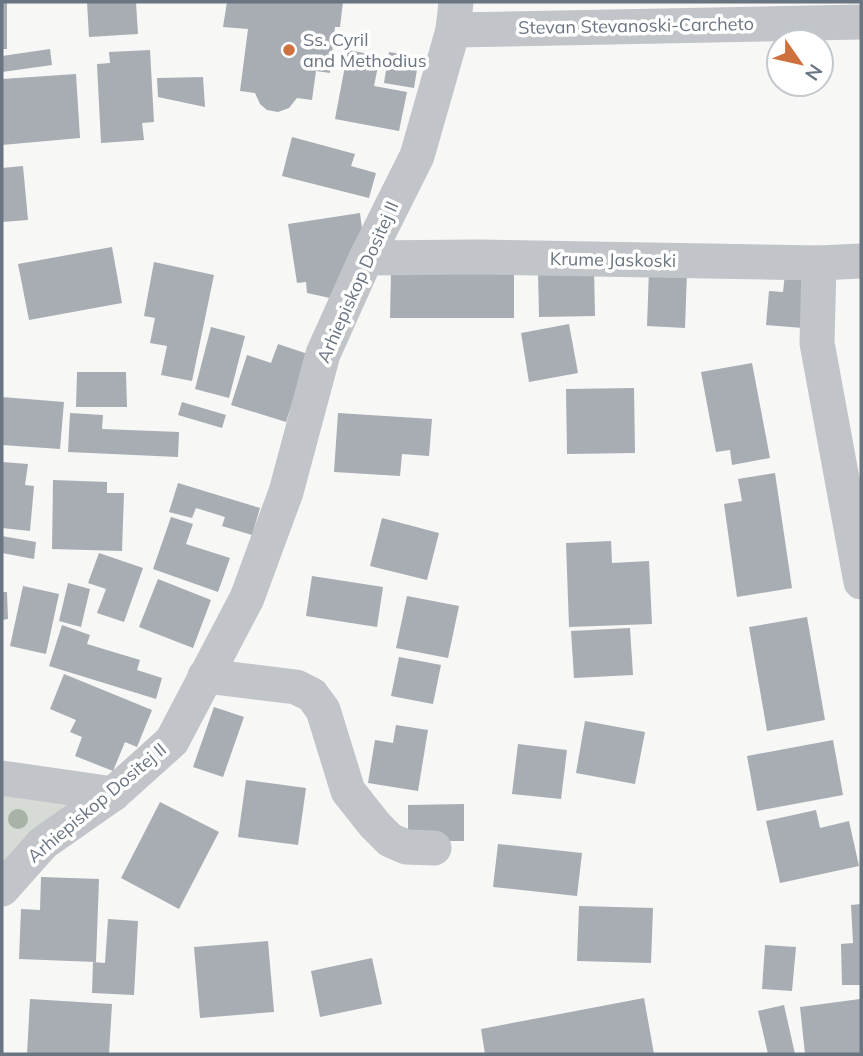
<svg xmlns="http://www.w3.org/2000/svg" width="863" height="1056" font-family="Mulish,sans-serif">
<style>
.green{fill:#d6dcd5}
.building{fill:#a7adb3}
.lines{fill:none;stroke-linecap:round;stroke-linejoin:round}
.street{stroke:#c1c4c8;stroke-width:35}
.tree{fill:#a9b2a7}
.poi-dot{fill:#ce713e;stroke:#fff;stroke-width:2.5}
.labels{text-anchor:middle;stroke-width:7;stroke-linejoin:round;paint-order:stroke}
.street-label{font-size:18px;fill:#6a7582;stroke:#fff}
.poi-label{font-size:18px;fill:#6a7582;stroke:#fff;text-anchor:start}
</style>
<rect width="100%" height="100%" fill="#f7f7f5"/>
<!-- green -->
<path class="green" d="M2 778 113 794 2 889Z"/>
<!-- building -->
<g class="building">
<rect x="2" y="2" width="5" height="47"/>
<path d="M87 2H136L138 34 89 37Z"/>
<path d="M227 2H343L340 27H335L330 73 316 71 312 100 297 98 289 108 278 112 267 110 260 104 255 93 240 91 248 29 223 27Z"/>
<path d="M50 49 52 65 2 72V56Z"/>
<path d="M150 50 154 122 142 123 144 140 101 143 97 64 110 63 109 52Z"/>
<path d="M348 50 380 56 374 86 407 92 399 131 335 119Z"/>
<path d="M389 52 419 57 414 88 384 83Z"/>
<path d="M76 74 80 138 2 145V79Z"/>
<path d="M203 77 205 107 158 97 157 78Z"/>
<path d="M292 137 355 154 351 166 376 173 369 198 282 176Z"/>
<path d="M23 166 28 220 2 222V168Z"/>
<path d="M360 213 364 245 330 298 307 293 306 282 297 283 288 224Z"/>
<path d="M112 247 122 303 29 320 18 264Z"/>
<path d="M154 262 214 275 192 381 161 375 167 346 150 343 155 318 144 316Z"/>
<path d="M786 264 809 266 803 328 766 325 769 291 783 292Z"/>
<path d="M594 269 595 316 539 317 538 270Z"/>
<path d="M649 270 687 272 685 328 647 326Z"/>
<path d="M391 271 514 272V318H390Z"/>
<path d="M569 324 578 373 529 382 521 333Z"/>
<path d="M211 327 245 336 229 398 195 389Z"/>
<path d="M278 344 308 354 286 422 231 405 247 355 271 363Z"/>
<path d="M752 363 770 458 732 465 730 450 716 452 701 372Z"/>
<path d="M77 372H126L127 407H76Z"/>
<path d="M634 388 635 453 567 454 566 389Z"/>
<path d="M2 397 64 402 60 449 2 445Z"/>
<path d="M182 402 226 415 222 428 178 415Z"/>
<path d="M70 413 103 415 102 429 179 432 178 457 68 452Z"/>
<path d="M338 413 432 419 429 456 402 454 400 476 334 472Z"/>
<path d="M2 462 28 464 25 485 34 486 30 531 2 528Z"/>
<path d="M775 473 792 588 737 597 724 504 742 501 738 479Z"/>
<path d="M53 480 107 482V493H124L122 551 52 549Z"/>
<path d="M178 483 260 508 252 535 222 526 225 517 196 508 192 518 169 512Z"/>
<path d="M171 517 193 524 186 544 230 558 218 592 153 569Z"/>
<path d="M382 518 439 533 427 580 370 566Z"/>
<path d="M2 536 36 542 34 559 2 553Z"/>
<path d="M611 541 612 563 649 561 652 624 569 627 566 543Z"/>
<path d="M99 553 143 568 124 622 97 613 106 589 88 583Z"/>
<path d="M312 576 383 587 377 627 306 616Z"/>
<path d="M158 579 211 600 193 648 139 627Z"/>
<path d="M68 583 90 589 81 627 59 621Z"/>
<path d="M23 586 59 594 46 654 10 646Z"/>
<path d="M2 592H7L8 619 2 620Z"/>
<path d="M407 596 459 606 448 658 396 648Z"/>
<path d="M807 617 825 720 767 731 749 627Z"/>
<path d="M62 625 90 635 87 644 140 660 137 670 162 678 156 699 49 666Z"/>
<path d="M630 628 633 675 574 678 571 631Z"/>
<path d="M399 657 441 665 433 704 391 696Z"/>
<path d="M64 674 152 710 137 747 125 742 113 771 75 756 82 737 70 732 76 720 50 709Z"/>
<path d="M214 707 244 717 223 777 193 767Z"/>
<path d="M585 721 645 732 635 784 576 773Z"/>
<path d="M396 725 428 730 418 791 368 783 375 740 393 743Z"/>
<path d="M833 740 843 795 757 811 747 756Z"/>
<path d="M518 744 567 750 561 799 512 794Z"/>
<path d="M246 780 306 788 298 845 238 837Z"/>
<path d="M160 802 219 832 179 909 121 878Z"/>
<path d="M464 804V841H408V805Z"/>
<path d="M816 810 820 828 849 821 859 866 780 883 766 821Z"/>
<path d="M498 844 582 853 577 896 493 887Z"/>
<path d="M41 877 99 879 96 962 19 959 21 909 40 910Z"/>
<path d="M861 904V985H842L841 944 853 943 851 905Z"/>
<path d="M579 906 653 908 651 963 577 961Z"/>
<path d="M108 919 138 921 134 995 92 993 93 962 105 963Z"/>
<path d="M268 941 274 1012 200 1018 194 947Z"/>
<path d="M765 945 796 947 792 991 762 989Z"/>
<path d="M372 958 382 1004 320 1017 311 971Z"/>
<path d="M644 998 654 1054H485L481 1029Z"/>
<path d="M30 999 112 1004 109 1054H27Z"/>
<path d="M860 999 861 1054H805L800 1007Z"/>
<path d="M784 1005 795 1054H768L758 1011Z"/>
</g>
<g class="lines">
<!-- street -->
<g class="street">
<path d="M453 30 861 22"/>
<path d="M366 258 477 257 819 263 861 261"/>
<path d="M819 263 817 343 861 582"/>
<path d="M205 676 296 687 312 695 323 710 348 791 375 825 390 840 406 847 434 848"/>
<path d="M2 778 113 794"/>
<path d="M2 889 43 843 113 794 172 741 247 598 286 492 323 354 366 258 417 156 453 30 456 2"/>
</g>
</g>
<!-- trees -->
<circle class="tree" cx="18" cy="819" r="10"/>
<!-- markers -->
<circle class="poi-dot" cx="289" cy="50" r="7"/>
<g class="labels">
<!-- street labels -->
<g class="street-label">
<text transform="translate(636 26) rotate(-1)" y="6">Stevan Stevanoski-Carcheto</text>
<text transform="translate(613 260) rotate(1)" y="6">Krume Jaskoski</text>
<text transform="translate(358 282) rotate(-66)" y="6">Arhiepiskop Dositej II</text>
<text transform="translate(97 803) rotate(-40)" y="6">Arhiepiskop Dositej II</text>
</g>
<!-- poi labels -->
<g class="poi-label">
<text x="303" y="46">Ss. Cyril<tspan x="303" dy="21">and Methodius</tspan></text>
</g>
</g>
<!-- border -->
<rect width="863" height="1056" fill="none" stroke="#6a7582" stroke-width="7"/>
<!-- north arrow -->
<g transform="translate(800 63) rotate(124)"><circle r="33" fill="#ffffff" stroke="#c3c8cd" stroke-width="2"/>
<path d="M0-5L12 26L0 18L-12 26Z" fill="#ce713e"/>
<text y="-10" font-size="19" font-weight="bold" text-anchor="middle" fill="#6a7582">N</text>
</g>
</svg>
